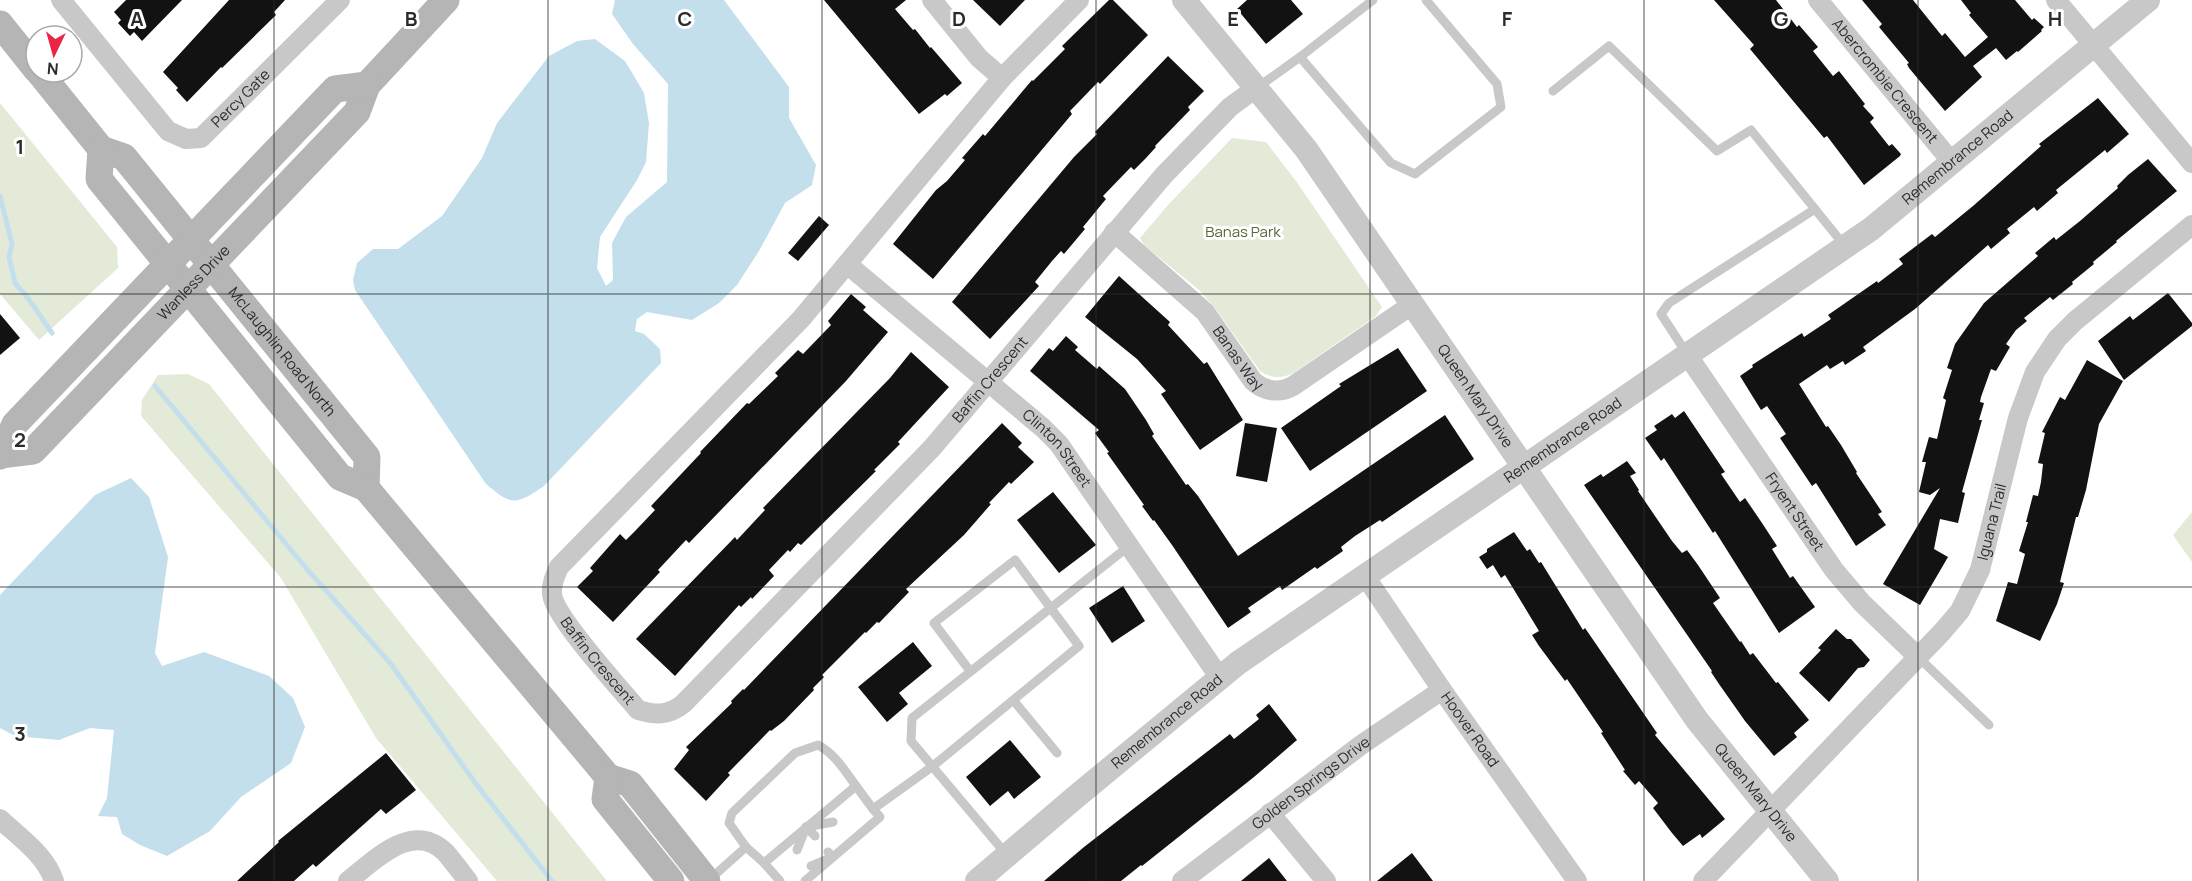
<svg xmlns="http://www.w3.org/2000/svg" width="2192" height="881" font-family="Manrope,sans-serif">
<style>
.green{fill:#e3ead8}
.water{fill:#c3dfeb}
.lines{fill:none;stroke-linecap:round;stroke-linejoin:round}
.stream{stroke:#c3dfeb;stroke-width:5}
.building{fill:#121212}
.service{stroke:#c8c8c8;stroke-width:9}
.minor{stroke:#c8c8c8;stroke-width:20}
.tertiary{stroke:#c8c8c8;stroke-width:24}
.secondary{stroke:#b5b5b5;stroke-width:27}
.grid{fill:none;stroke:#2b2b2b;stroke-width:1.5;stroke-opacity:0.55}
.labels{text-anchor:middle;stroke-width:6;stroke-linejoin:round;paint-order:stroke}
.street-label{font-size:15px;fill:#2b2b2b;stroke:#fff}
.park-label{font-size:15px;fill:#536838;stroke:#fff}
.grid-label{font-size:20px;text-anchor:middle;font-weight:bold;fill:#2b2b2b;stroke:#fff;stroke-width:6;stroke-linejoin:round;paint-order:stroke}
</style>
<rect width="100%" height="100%" fill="#fff"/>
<!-- green -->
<g class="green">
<path d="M0 103 117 247 118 268 39 340 0 294Z"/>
<path d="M1232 138 1266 142 1296 181 1382 307 1376 316 1295 372C1283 379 1272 379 1260 371L1215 308 1199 290 1144 245 1140 238 1168 205Z"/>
<path d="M188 374 209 384 607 881H497L376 738 281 578 141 416 142 400 158 375Z"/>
<path d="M2192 512V562L2173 535Z"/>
</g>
<!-- water -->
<g class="water">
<path d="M615 0H724L789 87V118L816 165 812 185 785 203 759 251 737 285 719 303 692 320 647 312 637 319 635 331 644 334 660 349 661 363 544 486C516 505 512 506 486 484L355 290 353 280 357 263 373 249H398L442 216 482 158 497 123 549 56 577 41 595 39 625 61 644 93 649 123 646 162 637 180 600 237 597 268 606 286 613 280 612 243 626 217 667 182 668 84 633 44 612 14Z"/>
<path d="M131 478 149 497 168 557 155 653 162 666 204 652 269 676 293 698 305 727 291 763 241 797 210 831 167 856 140 845 122 834 117 817 98 816 107 798 114 730 90 728 59 740 15 736 0 728V595L95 495Z"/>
</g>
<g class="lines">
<!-- stream -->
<g class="stream">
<path d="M0 196 12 244 9 257 15 283 28 298 52 333"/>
<path d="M155 386 306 568 391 664 476 784 552 881"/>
</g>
</g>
<!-- building -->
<g class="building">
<path d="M126 0H182L142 41 134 32 130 36 118 23 121 20 114 12Z"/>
<path d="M229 0H285L274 12 276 15 222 68 221 67 187 102 176 90 178 88 163 72Z"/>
<path d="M824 0H906L895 9 913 30 915 29 930 48 931 47 962 83 947 96 945 94 919 114Z"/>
<path d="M973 0H1025L1000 26Z"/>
<path d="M1109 0H1113L1148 35 1100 84 1098 82 1070 111 1072 114 933 279 893 244 936 190 947 181 965 160 962 158 983 134 985 136 1032 80 1033 81 1065 49 1062 46Z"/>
<path d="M1247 0H1291L1303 14 1266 44 1237 9Z"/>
<path d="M1714 0H1776L1797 27 1799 25 1818 47 1813 51 1833 76 1839 71 1865 104 1863 106 1874 118 1870 122 1889 146 1892 144 1901 154 1900 156 1864 185 1827 136 1824 138 1750 49 1754 45Z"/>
<path d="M1862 0H1913L1942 36 1945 33 1965 57 1988 37 1969 15 1971 13 1961 0H2015L2032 20 2034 18 2044 27 2041 30 2042 31 2018 52 2017 51 2006 60 1996 48 1973 66 1982 77 1945 111 1909 68 1907 64 1909 63 1879 27 1882 24Z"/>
<path d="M1168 56 1204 91 1188 107 1190 110 1155 146 1156 147 1146 158 1134 170 1131 167 1103 196 1106 199 1083 227 1085 229 1064 254 1061 251 1052 261 1035 282 1039 286 990 339 952 302 1074 157 1097 134 1095 132Z"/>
<path d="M2098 98 2129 134 2107 153 2105 150 2056 190 2058 193 2037 211 2034 207 2007 229 2010 233 1991 249 1988 245 1915 309 1863 347 1866 351 1845 365 1843 361 1830 369 1827 365 1799 384 1826 427 1828 426 1841 445 1857 472 1856 473 1882 512 1878 514 1886 525 1856 546 1816 483 1812 486 1780 438 1786 434 1767 406 1761 410 1740 376 1753 367 1752 365 1802 333 1804 337 1831 319 1828 315 1877 281 1878 283 1903 264 1899 259 1932 234 1935 237 1973 206 2041 146 2039 144Z"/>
<path d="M2148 159 2177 191 2116 241 2117 242 2093 262 2094 264 2072 282 2073 284 2053 300 2050 297 2024 318 2027 321 2016 330 2006 344 2010 347 1996 371 1991 369 1981 397 1980 402 1984 403 1979 420H1982L1962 492 1965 493 1958 523 1940 519 1934 549 1948 557 1920 605 1883 584 1940 488 1930 495 1919 492 1926 462H1922L1929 437 1937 439 1946 400 1943 398 1952 370 1947 368 1955 344 1984 303 2038 256 2035 253 2054 237 2056 240 2080 221 2118 188 2117 186 2128 175Z"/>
<path d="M819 216 829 225 798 261 788 253Z"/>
<path d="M1119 276 1170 322 1168 325 1204 364 1207 362 1243 420 1200 450 1161 394 1166 391 1137 359 1085 317Z"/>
<path d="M2168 293 2192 323V326L2124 380 2098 341 2130 316 2133 320Z"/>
<path d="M851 294 866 307 863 310 888 332 846 381 689 543 686 540 658 570 660 572 613 622 577 587 593 571 590 568 620 534 626 540 636 530 655 510 651 506 701 453 700 452 747 403 749 404 778 376 775 373 798 350 803 354 831 325 828 321Z"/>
<path d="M0 314 20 338 0 355Z"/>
<path d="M1066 336 1078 347 1075 350 1097 369 1099 366 1125 389 1146 420 1154 434 1152 436 1186 485 1188 484 1198 496 1238 556 1445 415 1474 459 1382 522 1380 520 1355 536 1341 547 1343 551 1317 569 1315 567 1282 590 1280 586 1248 608 1251 612 1228 628 1172 545 1154 520 1153 521 1142 506 1144 505 1107 453 1109 452 1095 433 1099 430 1030 371 1049 348 1053 351Z"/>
<path d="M1398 348 1427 391 1310 471 1281 428 1341 386 1339 384Z"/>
<path d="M911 352 949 387 898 442 900 444 874 470 876 471 801 545 798 543 790 552 788 550 769 570 774 576 752 599 751 597 741 607 739 605 675 676 636 639 735 537 737 540 765 510 763 508 890 378Z"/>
<path d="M2087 360 2123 381 2099 424 2086 490 2078 517H2076L2060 582 2064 583 2057 604 2040 641 1996 621 2008 582 2017 584 2025 554 2019 551 2028 522H2026L2033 495 2038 496 2041 482 2043 464 2038 463 2045 433 2042 432 2060 397 2065 400Z"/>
<path d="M1684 411 1725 472 1721 474 1740 502 1745 498 1762 523 1777 546 1772 549 1790 578 1793 576 1815 607 1779 633 1715 531 1713 533 1664 458 1661 461 1645 438 1657 430 1654 426 1672 414 1675 418Z"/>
<path d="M1002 423 1022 443 1018 447 1034 462 1011 484 1009 482 989 503 991 504 964 535 906 589 909 592 879 623 877 622 866 633 865 632 822 675 824 677 813 688 814 690 784 721 771 731 770 730 728 773 730 775 706 801 674 769 689 750 686 747 732 703 731 701 743 689 744 690Z"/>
<path d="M1245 423 1277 428 1267 482 1236 476Z"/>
<path d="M1627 461 1636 473 1630 476 1639 490 1638 491 1672 541 1682 553 1687 550 1698 565 1720 598 1713 603 1740 642 1741 641 1750 655 1753 653 1776 683 1778 682 1809 720 1794 733 1797 737 1774 756 1745 721 1719 684 1711 672 1712 671 1584 485 1601 474 1603 477Z"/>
<path d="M1053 492 1096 545 1059 573 1017 520Z"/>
<path d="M1514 532 1527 551 1530 549 1539 563 1541 562 1583 630 1585 628 1657 733 1655 735 1725 819 1702 838 1700 834 1683 846 1672 833 1653 808 1658 803 1639 781 1635 785 1623 771 1625 770 1601 733 1603 732 1567 679 1565 681 1539 646 1532 635 1539 631 1505 575 1501 578 1493 565 1487 569 1479 557 1487 552V549Z"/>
<path d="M1123 586 1145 621 1112 643 1089 608Z"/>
<path d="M1836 629 1847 639H1851L1870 660 1864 667 1858 668 1829 702 1799 673 1821 650 1818 648Z"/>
<path d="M913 642 932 666 899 693 908 704 887 722 858 687Z"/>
<path d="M1269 704 1297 740 1254 777 1142 866 1141 865 1121 881H1044L1084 847 1230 734 1234 739 1259 719 1256 715Z"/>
<path d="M1010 740 1041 777 1014 799 1008 791 990 806 966 777Z"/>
<path d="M386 753 416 790 386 814 381 809 316 867 313 864 294 881H237L279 842 278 841Z"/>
<path d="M1412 853 1433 881H1377Z"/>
<path d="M1269 858 1287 881H1241Z"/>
</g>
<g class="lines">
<!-- service -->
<g class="service">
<path d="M1300 57 1391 163 1415 174 1501 107 1497 84 1426 0"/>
<path d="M1258 87 1300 57 1373 0"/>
<path d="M1553 91 1609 46 1717 151 1751 130 1844 245"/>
<path d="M1687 354 1661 314 1669 303 1815 209"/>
<path d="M1917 656 1989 725"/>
<path d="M1014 701 1057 753"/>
<path d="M806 827 815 836"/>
<path d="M746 847 729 823 732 813 795 753 818 745C835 754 845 771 856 786"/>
<path d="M797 850 806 827 833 822"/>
<path d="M1006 854 911 741 912 718 1129 546"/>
<path d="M764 863 780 881"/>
<path d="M811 866 833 857 828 852"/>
<path d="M710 879 746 847 764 863 856 786 873 809 933 766 1079 646 1015 560 934 623 970 671"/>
<path d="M805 881 880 817 873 809"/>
</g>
<!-- minor -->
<g class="minor">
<path id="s1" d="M61 0 168 131 186 139 201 138 340 0"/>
<path d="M932 0 979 58 1002 78"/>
<path id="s2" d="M1079 0 1002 78 801 319 559 567C555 576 551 584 552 594 554 617 620 688 638 710 655 715 668 716 683 704L932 448 1164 175 1230 107 1256 88"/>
<path id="s3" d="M1818 0 1951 161"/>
<path d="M2056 0 2192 163"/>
<path id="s4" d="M1114 232 1205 312 1253 381C1264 391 1279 394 1293 386L1413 304"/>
<path id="s5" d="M847 264 1043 428 1059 444 1220 678"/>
<path id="s6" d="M1688 356 1834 570 1862 603 1917 656"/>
<path id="s7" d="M1365 576 1442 690 1577 881"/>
<path d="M1270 813 1326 881"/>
<path d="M0 819C19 837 46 855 54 881"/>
<path d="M348 881C374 861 412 820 445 852 453 861 461 872 468 881"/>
<path id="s8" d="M1182 881 1361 745 1442 690"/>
<path id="s9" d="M1703 881 1942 632 1960 611 1980 570 2018 418 2035 372 2057 339 2075 321 2192 225"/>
</g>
<!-- tertiary -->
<g class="tertiary">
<path id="s10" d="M1184 0 1306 149 1697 720 1827 881"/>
<path id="s11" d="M977 881 1078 795 1238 663 1871 229 2148 0"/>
</g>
<!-- secondary -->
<g class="secondary">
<path d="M0 24 36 69"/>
<path id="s12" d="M39 72 101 149 124 157 367 457 366 488"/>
<path d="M101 149 99 179 340 477 366 488 608 777 630 784 707 881"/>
<path id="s13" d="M0 455 33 451 357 112 367 85 446 0"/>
<path d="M0 456 15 424 335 89 367 85"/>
<path d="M608 777 605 799 671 881"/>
</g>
</g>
<!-- grid -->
<path class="grid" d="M274 0V881M548 0V881M822 0V881M1096 0V881M1370 0V881M1644 0V881M1918 0V881M0 294H2192M0 587H2192"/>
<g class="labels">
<!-- street labels -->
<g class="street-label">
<text dy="5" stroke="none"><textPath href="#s3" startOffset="105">Abercrombie Crescent</textPath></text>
<text dy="5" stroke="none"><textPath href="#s1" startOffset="260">Percy Gate</textPath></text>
<text dy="5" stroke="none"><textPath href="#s11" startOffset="1220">Remembrance Road</textPath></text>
<text dy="5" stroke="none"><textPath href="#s13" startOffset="266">Wanless Drive</textPath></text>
<text dy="5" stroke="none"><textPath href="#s12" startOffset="374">McLaughlin Road North</textPath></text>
<text dy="5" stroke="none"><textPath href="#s4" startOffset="178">Banas Way</textPath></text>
<text dy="5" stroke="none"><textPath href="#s2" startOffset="1438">Baffin Crescent</textPath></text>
<text dy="5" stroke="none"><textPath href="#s10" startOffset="492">Queen Mary Drive</textPath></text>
<text dy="5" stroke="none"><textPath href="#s11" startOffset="734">Remembrance Road</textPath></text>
<text dy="5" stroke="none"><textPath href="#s5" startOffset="280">Clinton Street</textPath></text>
<text dy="5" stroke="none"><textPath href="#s6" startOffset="189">Fryent Street</textPath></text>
<text dy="5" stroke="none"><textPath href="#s9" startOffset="468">Iguana Trail</textPath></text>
<text dy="5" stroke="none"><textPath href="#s2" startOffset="880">Baffin Crescent</textPath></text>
<text dy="5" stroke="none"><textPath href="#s11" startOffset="248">Remembrance Road</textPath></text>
<text dy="5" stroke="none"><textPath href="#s7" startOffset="186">Hoover Road</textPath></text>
<text dy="5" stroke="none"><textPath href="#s8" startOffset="162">Golden Springs Drive</textPath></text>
<text dy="5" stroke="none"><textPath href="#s10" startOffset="978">Queen Mary Drive</textPath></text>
</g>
<!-- park labels -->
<g class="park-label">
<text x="1243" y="237">Banas Park</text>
</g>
</g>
<g class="grid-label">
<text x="137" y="26">A</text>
<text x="411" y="26">B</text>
<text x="685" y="26">C</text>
<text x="959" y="26">D</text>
<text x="1233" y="26">E</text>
<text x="1507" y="26">F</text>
<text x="1781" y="26">G</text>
<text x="2055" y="26">H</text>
<text x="20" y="154">1</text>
<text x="20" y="447">2</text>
<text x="20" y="741">3</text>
</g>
<!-- north arrow -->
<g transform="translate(54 54) rotate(185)"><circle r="28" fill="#ffffff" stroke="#aaaaaa" stroke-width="1.5"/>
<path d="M0-4.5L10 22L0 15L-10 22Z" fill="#ea2647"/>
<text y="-9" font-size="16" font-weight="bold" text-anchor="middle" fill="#2b2b2b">N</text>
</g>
</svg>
